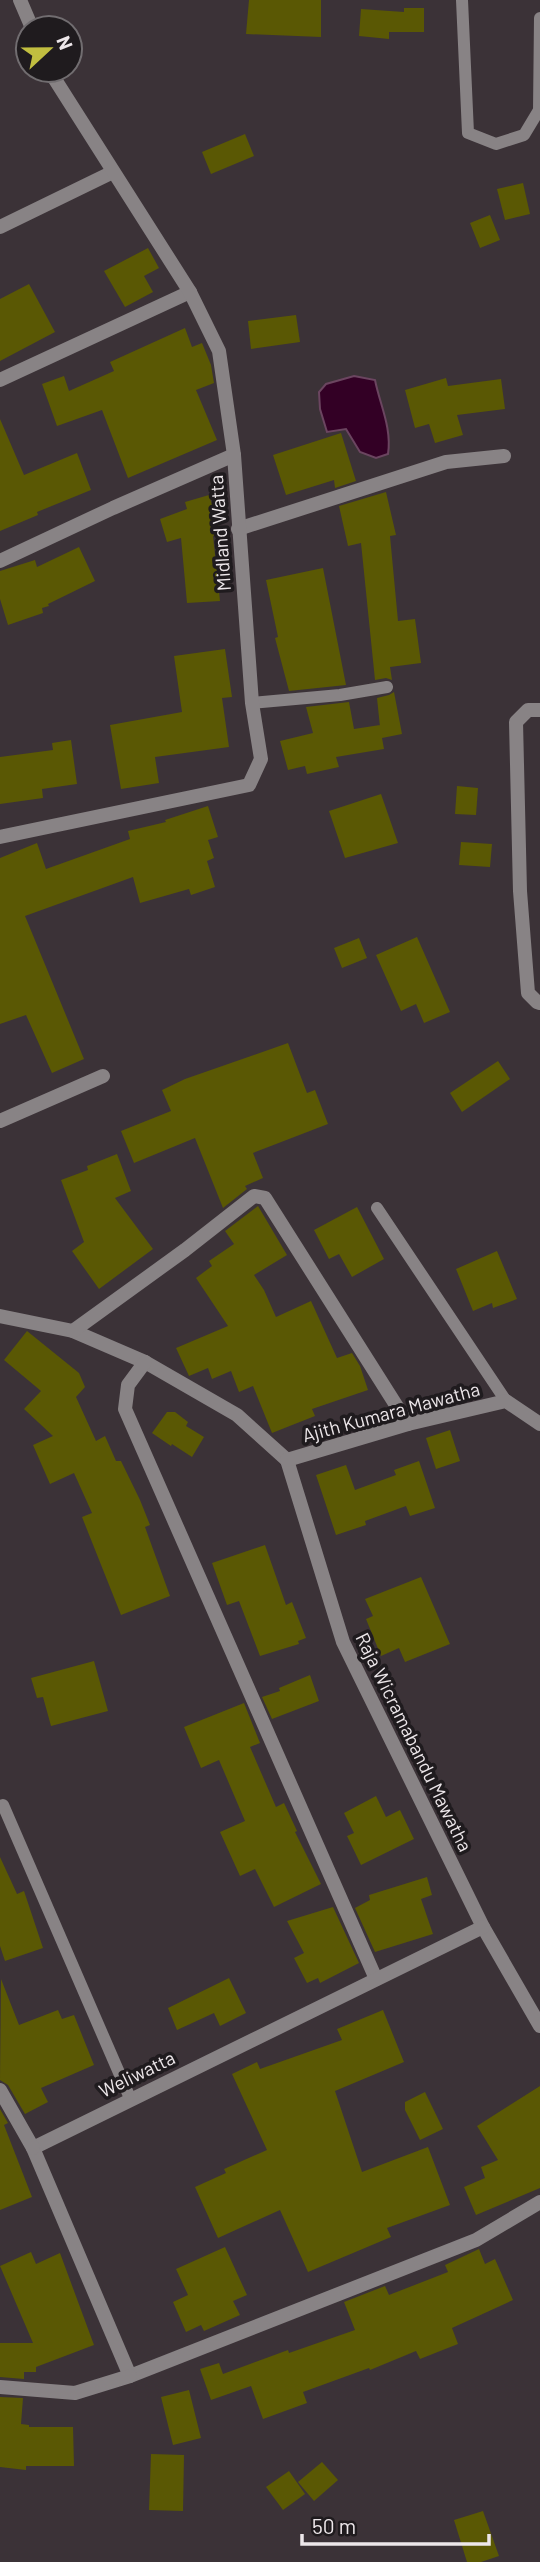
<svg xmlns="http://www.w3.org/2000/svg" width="540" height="2562" font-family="Barlow,sans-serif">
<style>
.water{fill:#330025;stroke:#6b4560;stroke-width:2}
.building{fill:#5a5804}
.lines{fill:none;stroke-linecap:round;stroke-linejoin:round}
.lane{stroke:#888385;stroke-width:12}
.street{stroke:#888385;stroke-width:14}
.labels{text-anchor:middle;stroke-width:7;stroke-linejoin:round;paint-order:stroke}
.street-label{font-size:19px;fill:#ede7ea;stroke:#1f1b1e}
</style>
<rect width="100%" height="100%" fill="#3b3237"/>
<!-- water -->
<path class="water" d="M354 376 375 380C380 405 392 428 388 454L376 458 360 452 346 429 327 432 320 409 319 392 326 384Z"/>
<!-- building -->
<g class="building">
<path d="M249 0H321V37L246 34Z"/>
<path d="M404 8H424V32H389V39L359 36 361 9 404 12Z"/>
<path d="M245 134 254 156 211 174 202 152Z"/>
<path d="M523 183 530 214 505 220 497 189Z"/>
<path d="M490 215 500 240 480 248 470 223Z"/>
<path d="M148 248 159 268 144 276 153 292 125 307 104 271Z"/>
<path d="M29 284 55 332 0 361V299Z"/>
<path d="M296 315 300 342 251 349 248 321Z"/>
<path d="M185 328 192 347 202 343 211 365 214 383 196 390 217 440 128 478 102 410 57 426 42 384 64 376 69 391 114 371 110 362Z"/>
<path d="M446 378 448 386 501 379 505 409 457 415 463 435 435 443 429 424 415 428 405 390Z"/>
<path d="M0 419 24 475 77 453 91 490 37 512 38 515 0 531Z"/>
<path d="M341 433 356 481 335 488 334 480 286 495 273 455Z"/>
<path d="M386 492 396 535 390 536 398 621 415 619 421 663 390 667 392 680 386 678 375 680 361 543 348 546 339 506Z"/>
<path d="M209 495 221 533 213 536 220 601 187 603 181 538 167 542 160 519 187 509 185 502Z"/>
<path d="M79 547 95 581 48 604 49 606 42 608 43 613 8 625 0 599V571L35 560 37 567Z"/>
<path d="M323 568 346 685 289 691 275 638 278 637 266 580Z"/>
<path d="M225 649 232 697 222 698 229 747 155 757 159 783 121 789 110 725 182 712 174 656Z"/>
<path d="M394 692 402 734 382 738 384 749 336 757 339 767 307 774 305 766 288 770 280 741 313 733 306 707 349 702 354 729 380 725V727L377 698 389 695Z"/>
<path d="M71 740 77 784 42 789 43 798 0 804V757L53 750 52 743Z"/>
<path d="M457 786 478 788 476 815 455 814Z"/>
<path d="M381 794 398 843 345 858 329 811Z"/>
<path d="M208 806 218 837 208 840 214 858 207 861 215 887 191 895 189 889 140 903 133 877 25 916 84 1059 52 1073 26 1015 0 1024V858L37 843 46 869 130 839 128 831 166 822 165 820Z"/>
<path d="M461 842 492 844 490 867 459 865Z"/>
<path d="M417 937 450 1012 424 1023 416 1004 401 1011 376 955Z"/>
<path d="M359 938 367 958 342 968 334 948Z"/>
<path d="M288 1043 307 1093 315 1090 328 1124 253 1153 263 1178 245 1186 247 1189 223 1208 195 1138 134 1163 121 1131 171 1111 162 1090 185 1079Z"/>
<path d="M498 1061 510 1079 462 1112 450 1093Z"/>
<path d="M117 1154 131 1191 115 1198 153 1249 99 1289 72 1251 84 1242 61 1180 88 1170 87 1166Z"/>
<path d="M258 1206 287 1255 254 1275 264 1290 276 1317 311 1301 337 1358 352 1353 360 1366 368 1390 312 1409 315 1416 272 1433 253 1386 239 1392 231 1371 212 1379 208 1368 189 1376 176 1348 228 1326 196 1278 212 1266 209 1261 234 1244 225 1231Z"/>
<path d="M357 1207 384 1259 352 1277 339 1254 329 1259 314 1230Z"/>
<path d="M497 1251 517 1299 493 1308 492 1303 473 1311 456 1269Z"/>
<path d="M27 1331 79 1373 85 1387 76 1397 96 1441 105 1436 116 1461H121L140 1500 150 1525 145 1527 170 1596 121 1615 82 1517 92 1513 74 1473 50 1484 33 1445 53 1436 24 1409 41 1391 4 1360Z"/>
<path d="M167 1412H175L188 1422 186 1426 204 1437 192 1457 172 1444 171 1446 152 1433Z"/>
<path d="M450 1430 460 1461 436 1469 426 1438Z"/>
<path d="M419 1461 435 1508 410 1516 406 1506 365 1521 366 1525 336 1535 316 1475 346 1465 355 1490 396 1475 394 1470Z"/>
<path d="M265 1545 286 1605 292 1602 306 1638 298 1641 299 1644 260 1656 239 1601 227 1605 212 1563Z"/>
<path d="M421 1577 450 1644 405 1662 399 1648 381 1656 366 1619 373 1616 365 1599Z"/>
<path d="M94 1661 108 1711 51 1726 43 1697 37 1698 31 1678Z"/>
<path d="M310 1675 319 1701 272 1719 262 1697 280 1691 279 1688Z"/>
<path d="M244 1703 260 1743 250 1747 276 1807 284 1803 297 1831 295 1832 321 1884 274 1907 255 1869 240 1876 220 1832 245 1821 219 1760 201 1768 184 1727Z"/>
<path d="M376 1796 386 1817 400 1810 414 1839 361 1865 347 1836 354 1833 344 1813Z"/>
<path d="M0 1857 17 1894 24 1891 43 1948 5 1961 0 1946Z"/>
<path d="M427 1877 432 1895 421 1899 433 1934 375 1952 355 1908 370 1900 369 1895Z"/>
<path d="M333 1907 359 1963 320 1983 318 1978 307 1983 294 1958 304 1953 287 1921Z"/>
<path d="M229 1978 246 2013 220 2026 214 2013 177 2030 168 2008Z"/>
<path d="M1 1979 19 2025 58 2010 62 2019 74 2015 94 2065 41 2088 48 2102 25 2114 8 2085 0 2080Z"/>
<path d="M383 2010 404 2062 335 2091 362 2172 428 2147 450 2205 387 2228 391 2237 308 2272 280 2210 218 2238 195 2187 226 2173 224 2169 267 2150 232 2074 257 2062 260 2069 342 2040 337 2029Z"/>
<path d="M540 2086V2188L476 2215 464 2187 485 2178 481 2167 498 2160 477 2126Z"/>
<path d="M425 2092 443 2129 420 2140 405 2110V2102Z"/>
<path d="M0 2109 8 2123 4 2125 32 2197 0 2210Z"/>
<path d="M225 2247 247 2295 233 2301 240 2315 204 2331 201 2325 186 2332 173 2302 188 2295 176 2269Z"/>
<path d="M479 2249 485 2264 495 2259 513 2300 452 2328 458 2344 420 2359 416 2351 370 2370 369 2368 303 2392 307 2403 263 2419 251 2386 211 2400 200 2369 219 2363 223 2374 288 2350 289 2353 355 2330 344 2302 385 2286 389 2295 448 2272 445 2265Z"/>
<path d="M31 2252 36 2264 60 2253 94 2345 36 2367V2372H24V2379L0 2377V2343H33L0 2266Z"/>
<path d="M189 2390 201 2438 173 2445 161 2397Z"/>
<path d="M0 2397 23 2398 21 2424 29 2425V2427H73L74 2466H26V2470L0 2467Z"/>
<path d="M151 2454 184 2455 183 2511 149 2510Z"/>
<path d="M322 2462 338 2480 314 2501 298 2482Z"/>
<path d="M289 2471 305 2494 283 2510 266 2487Z"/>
<path d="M483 2511 499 2556 481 2562H467L454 2520Z"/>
</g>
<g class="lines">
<!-- lane -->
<g class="lane">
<path d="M462 0 468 133 496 144 524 135 539 110 540 18"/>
<path d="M252 703 340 695 387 687"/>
<path d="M377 1208 506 1401"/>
<path d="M3 1805 130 2098"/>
</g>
<!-- street -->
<g class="street">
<path d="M20 0 32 28"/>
<path d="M0 227 113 172"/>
<path d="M0 380 190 292"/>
<path d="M238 529 446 462 504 456"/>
<path d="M0 561 113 508 234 455"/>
<path d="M540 710H528L516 722 520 891 528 993 537 1002 540 1003"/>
<path d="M0 837 249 785 261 759 252 703 234 455 219 351 190 292 49 70"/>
<path d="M0 1121 103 1076"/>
<path d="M0 1316 73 1331 145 1362 237 1415 287 1460"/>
<path d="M73 1331 185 1250 254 1196 265 1198 408 1424"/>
<path d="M145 1362 128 1385 125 1409 376 1979"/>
<path d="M287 1460 343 1642 483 1927 540 2026"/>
<path d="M287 1460 408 1424 506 1401 540 1424"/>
<path d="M483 1927 33 2148 130 2376 476 2240 540 2202"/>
<path d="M0 2090 33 2148"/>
<path d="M0 2387 75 2393 130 2376"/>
</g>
</g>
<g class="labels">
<!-- street labels -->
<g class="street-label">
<text transform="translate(220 533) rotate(-94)" y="7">Midland Watta</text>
<text transform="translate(391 1412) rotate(-15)" y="7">Ajith Kumara Mawatha</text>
<text transform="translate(414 1742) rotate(64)" y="7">Raja Wicramabandu Mawatha</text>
<text transform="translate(137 2074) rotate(-26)" y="7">Weliwatta</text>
</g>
</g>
<!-- north arrow -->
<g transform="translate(49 49) rotate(68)"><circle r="33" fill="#1f1b1e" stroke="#716d70" stroke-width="2"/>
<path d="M0-5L12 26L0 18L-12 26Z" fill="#c1be40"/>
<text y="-10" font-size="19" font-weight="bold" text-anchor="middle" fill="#ede7ea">N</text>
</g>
<!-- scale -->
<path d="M302 2534v10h187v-10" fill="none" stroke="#ede7ea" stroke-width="3.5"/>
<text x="312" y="2534" font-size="21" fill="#ede7ea" stroke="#1f1b1e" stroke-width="5" paint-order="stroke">50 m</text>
</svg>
